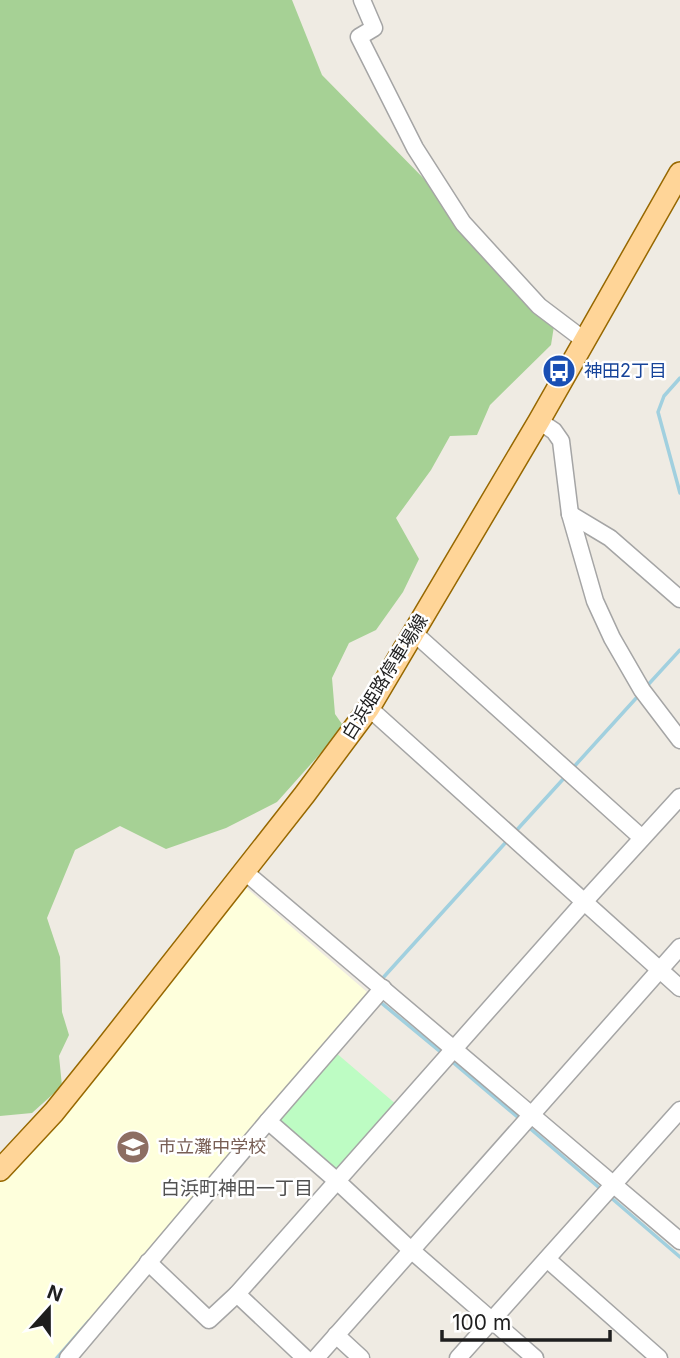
<svg xmlns="http://www.w3.org/2000/svg" width="680" height="1358" font-family="Inter,'Noto Sans JP',sans-serif">
<style>
.education{fill:#feffdc}
.forest{fill:#a6d195}
.park{fill:#bdfcc3}
.lines{fill:none;stroke-linecap:round;stroke-linejoin:round}
.stream{stroke:#a1d0df;stroke-width:3.5}
.minor-casing{stroke:#a5a5a5;stroke-width:19}
.major-casing{stroke:#976800;stroke-width:24}
.minor{stroke:#fff;stroke-width:16}
.major{stroke:#ffd598;stroke-width:21}
.labels{text-anchor:middle;stroke-width:5;stroke-linejoin:round;paint-order:stroke}
.transit-label{font-size:18px;fill:#164399;stroke:#fff;text-anchor:start}
.street-label{font-size:18px;fill:#1e1e1e;stroke:#fff}
.education-label{font-size:18px;fill:#785e54;stroke:#fff;text-anchor:start}
.neighbourhood-label{font-size:19px;fill:#515151;stroke:#fff}
</style>
<rect width="100%" height="100%" fill="#efebe3"/>
<!-- education -->
<path class="education" d="M244 886 367 992 100 1307 54 1358H0V1180Z"/>
<!-- forest -->
<path class="forest" d="M0 0H292L322 75 435 190 554 326 551 345 490 405 477 435 450 436 431 470 396 518 419 559 403 592 376 630 349 643 332 678 335 714 344 727 277 802 226 828 166 849 120 826 75 850 47 918 60 957 62 1012 69 1035 59 1056 62 1086 32 1113 0 1116Z"/>
<!-- park -->
<path class="park" d="M335 1052 397 1105 341 1169H334L281 1122V1113Z"/>
<g class="lines">
<!-- stream -->
<g class="stream">
<path d="M680 378 664 396 658 412 680 493"/>
<path d="M646 687 680 650"/>
<path d="M571 770 639 695"/>
<path d="M515 832 566 776"/>
<path d="M381 980 507 841"/>
<path d="M379 1001 443 1054"/>
<path d="M449 1059 521 1120"/>
<path d="M526 1125 603 1191"/>
<path d="M609 1196 680 1257"/>
<path d="M57 1358 89 1321"/>
</g>
<defs>
<g id="minor">
<path d="M362 0 374 28 359 37 415 148 463 223 539 306 584 340"/>
<path d="M539 421 554 431 561 441 570 514 595 601 612 638 642 690 680 740"/>
<path d="M570 514 610 538 680 599"/>
<path d="M413 632 642 838"/>
<path d="M369 708 680 988"/>
<path d="M245 872 680 1241"/>
<path d="M268 1121 337 1181 411 1250 535 1358"/>
<path d="M547 1259 659 1358"/>
<path d="M148 1262 209 1320 237 1294 584 902 680 797"/>
<path d="M237 1294 305 1358"/>
<path d="M336 1335 361 1358"/>
<path d="M68 1358 268 1121 383 988"/>
<path d="M316 1358 680 947"/>
<path d="M458 1358 680 1110"/>
</g>
<path id="major" d="M0 1170 54 1112 103 1051 305 794 369 708 539 421 680 173"/>
</defs>
<!-- minor casing -->
<use href="#minor" class="minor-casing"/>
<!-- major casing -->
<use href="#major" class="major-casing"/>
<!-- minor -->
<use href="#minor" class="minor"/>
<!-- major -->
<use href="#major" class="major"/>
</g>
<!-- icons -->
<defs>
<symbol id="bus-disc" viewBox="-11 -11 22 22"><circle r="9.5" fill="#1a4fb4" stroke="#fff"/><path d="M-5-6H5V4H4V6H2V4H-2V6H-4V4H-5ZM-3.5-4V0h7V-4ZM-3.5 1.2v1.5H-2V1.2ZM2 1.2v1.5H3.5V1.2Z" fill="#fff"/></symbol>
<symbol id="school-disc" viewBox="-11 -11 22 22"><circle r="9.5" fill="#8d6e63" stroke="#fff"/><path d="M0-5L7-2L0 1L-7-2ZM-4 1L0 2.5L4 1V4Q0 6-4 4Z" fill="#fff"/></symbol>
</defs>
<g fill-rule="evenodd">
<use href="#bus-disc" x="540" y="352" width="38" height="38"/>
<use href="#school-disc" x="114" y="1128" width="38" height="38"/>
</g>
<g class="labels">
<!-- transit labels -->
<g class="transit-label">
<text x="584" y="377">神田2丁目</text>
</g>
<!-- street labels -->
<g class="street-label">
<text transform="translate(385 677) rotate(-58)" y="6">白浜姫路停車場線</text>
</g>
<!-- education labels -->
<g class="education-label">
<text x="158" y="1153">市立灘中学校</text>
</g>
<!-- neighbourhood labels -->
<g class="neighbourhood-label">
<text x="237" y="1195">白浜町神田一丁目</text>
</g>
</g>
<!-- north arrow -->
<g transform="translate(49 1309) rotate(21)" stroke="#ffffff" stroke-width="5" paint-order="stroke">
<path d="M0-5L12 26L0 18L-12 26Z" fill="#1e1e1e"/>
<text y="-10" font-size="19" font-weight="bold" text-anchor="middle" fill="#1e1e1e">N</text>
</g>
<!-- scale -->
<path d="M442 1330v10h168v-10" fill="none" stroke="#1e1e1e" stroke-width="3.5"/>
<text x="452" y="1330" font-size="21" fill="#1e1e1e" stroke="#ffffff" stroke-width="5" paint-order="stroke">100 m</text>
</svg>
